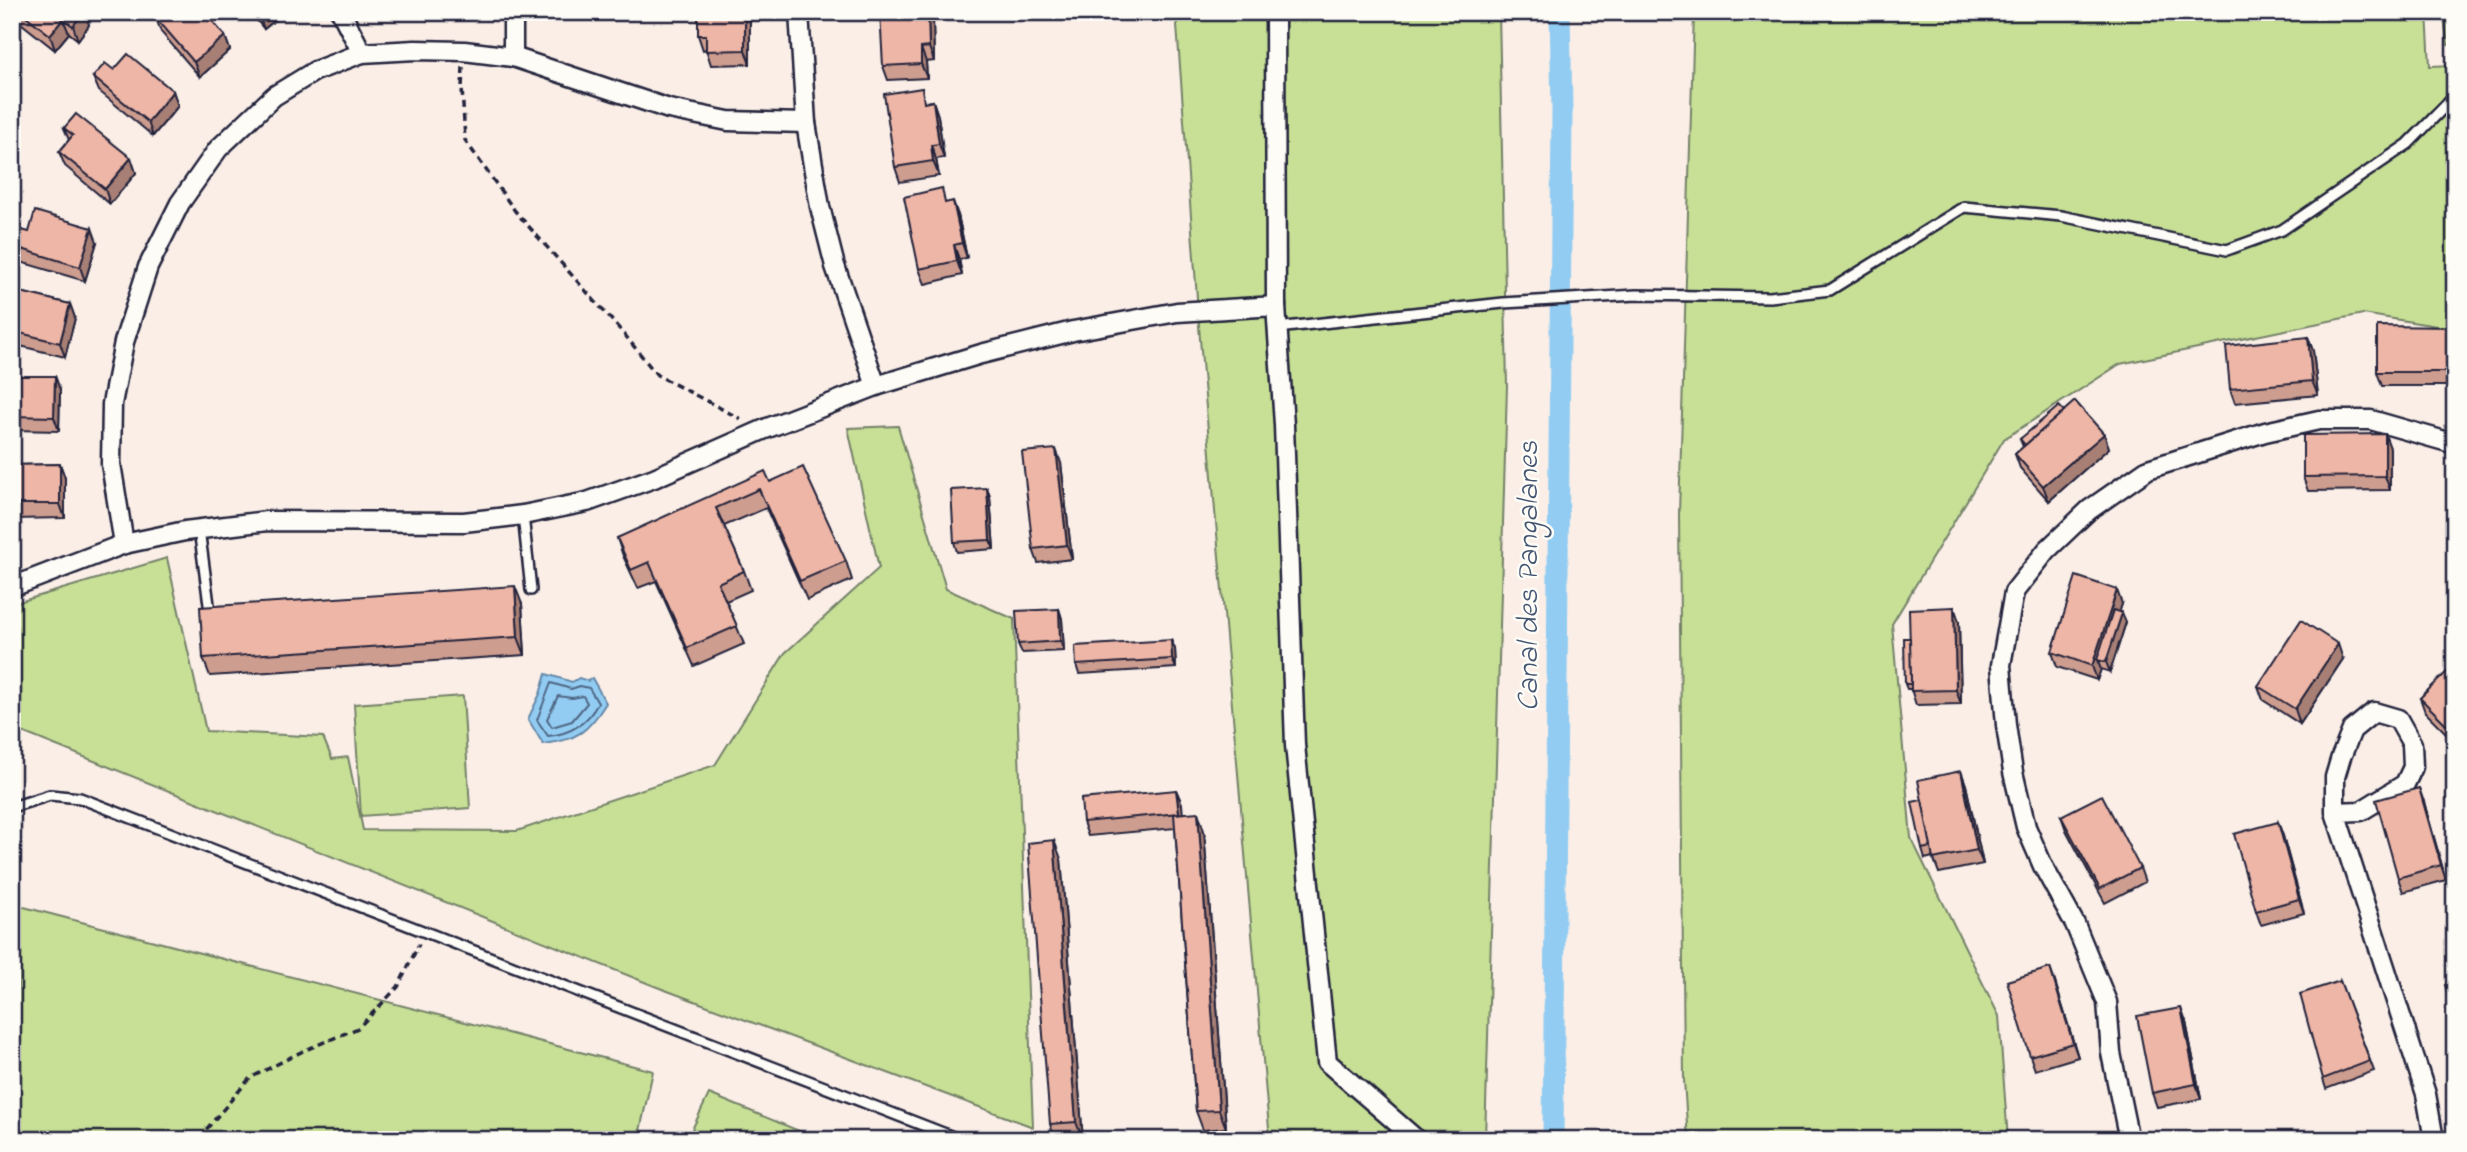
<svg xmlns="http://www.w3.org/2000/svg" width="2467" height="1152" font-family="'Indie Flower',sans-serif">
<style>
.green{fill:#c7e096;stroke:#748168;stroke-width:2}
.water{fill:#92ccf2;stroke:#6588a9;stroke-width:2}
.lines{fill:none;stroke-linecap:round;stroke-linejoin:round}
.shore{stroke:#4f6684;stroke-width:2}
.canal{stroke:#92ccf2;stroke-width:21}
.service-casing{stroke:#22223b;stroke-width:14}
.minor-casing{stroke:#22223b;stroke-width:23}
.path{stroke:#22223b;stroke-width:3.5;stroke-dasharray:7 5;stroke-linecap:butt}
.service{stroke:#fdfcf7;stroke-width:9}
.minor{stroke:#fdfcf7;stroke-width:18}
.wall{fill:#cd9d8f;stroke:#22223b;stroke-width:2}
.shaded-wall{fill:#a77f74;stroke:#22223b;stroke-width:2}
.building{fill:#eeb6a6;stroke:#22223b;stroke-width:2}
.labels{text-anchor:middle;stroke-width:5;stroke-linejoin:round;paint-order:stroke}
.water-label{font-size:30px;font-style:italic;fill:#445572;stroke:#fdfcf7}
</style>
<rect width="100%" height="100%" fill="#faeee7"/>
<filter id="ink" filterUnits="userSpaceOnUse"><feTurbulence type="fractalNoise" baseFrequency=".0143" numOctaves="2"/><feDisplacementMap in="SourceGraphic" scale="14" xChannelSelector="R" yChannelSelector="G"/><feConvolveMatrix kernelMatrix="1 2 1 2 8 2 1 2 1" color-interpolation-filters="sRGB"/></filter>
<g filter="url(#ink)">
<!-- green -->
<g class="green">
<path d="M1176 12H1499L1507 386 1485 1140H1270L1200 339Z"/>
<path d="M1694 12H2427L2430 66 2455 65V329L2363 314 2120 364 2004 439 1892 624 1911 838 1999 1016 2008 1140H1688L1684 1080 1679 514Z"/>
<path d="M2443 12H2455V44L2448 45Z"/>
<path d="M898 426 946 589 1014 619 1033 1127 657 987 12 728V604L167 558 206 731 323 737 332 759 348 757 363 830 517 831 715 765 785 653 879 568 848 428Z"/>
<path d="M463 696 470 808 361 816 354 704Z"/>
<path d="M20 906 653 1071 638 1140H14Z"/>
<path d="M709 1094 821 1140H687Z"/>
</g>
<!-- water -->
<path class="water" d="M546 674 572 682 579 678 588 681 592 678 606 703C588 732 577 740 543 744L528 719 540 694Z"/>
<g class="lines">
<!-- shore -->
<g class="shore">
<path d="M551 683 571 689 580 686 589 688 598 703C587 724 571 734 548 736L537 720Z"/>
<path d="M558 696 572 698 583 696 587 703 572 721 552 727 547 719Z"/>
</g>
<!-- canal -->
<path class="canal" d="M1553 1140 1562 110 1560 12"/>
<defs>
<g id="service">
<path d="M1277 328 1503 303 1636 295 1770 297 1830 290 1964 207 2061 216 2227 250 2282 230 2408 144 2455 96"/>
<path d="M523 515 531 590"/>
<path d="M199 529 210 612"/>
<path d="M12 807 50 795 80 798 961 1140"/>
</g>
<g id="minor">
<path d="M341 12 362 53"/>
<path d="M1275 12 1276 306"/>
<path d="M513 57 669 109 728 121 806 123 799 12"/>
<path d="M806 123 820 207 835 266 876 386"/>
<path d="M124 544 111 464 112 404 124 342 148 267 180 203 218 149 274 96 315 71 362 53 415 50 464 51 513 57V12"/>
<path d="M12 587 124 544 185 531 267 521 464 522 523 515 587 502 654 478 765 429 876 386 981 354 1073 331 1177 312 1276 306 1284 425 1295 745 1327 1062 1417 1140"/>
<path d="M2335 812 2361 811 2405 784 2413 767 2412 744 2398 719 2374 712 2352 730 2341 757 2335 777V812L2426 1094 2434 1140"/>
<path d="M2129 1140 2111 1053 2107 1002 2075 924 2043 866 2026 827 2013 772 2006 725 2001 665 2014 592 2047 550 2089 510 2148 469 2265 432 2319 420H2371L2455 444"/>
</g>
</defs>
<!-- service casing -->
<use href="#service" class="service-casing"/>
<!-- minor casing -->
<use href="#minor" class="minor-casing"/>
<!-- path -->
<g class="path">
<path d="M463 67 462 88 465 140 515 211 624 334 657 375 741 419"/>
<path d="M201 1140 204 1132 250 1078 303 1051 358 1028 398 987 419 944"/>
</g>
<!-- service -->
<use href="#service" class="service"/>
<!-- minor -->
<use href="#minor" class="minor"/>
</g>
<!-- wall -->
<g class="wall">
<path d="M12 12H85L89 25 78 40 69 33 55 50 12 16Z"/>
<path d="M250 12H285L264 29Z"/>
<path d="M750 12V64L711 65 706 49 703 50 698 35Z"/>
<path d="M156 18 225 36 230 50 200 77 161 32Z"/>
<path d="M933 19 934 61 926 62 927 78 888 80 883 66Z"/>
<path d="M93 77 173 91 178 106 153 136 99 91Z"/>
<path d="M933 101 938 116 944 158 936 159 939 176 900 182 895 167 927 102Z"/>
<path d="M64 128 131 158 136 173 110 204 65 166 59 152 69 140Z"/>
<path d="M947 203 958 215 967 258 959 259 962 275 925 284 919 269Z"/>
<path d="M29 232 97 242 85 281 17 261 12 246Z"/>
<path d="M12 290 70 304 75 318 65 357 12 344Z"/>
<path d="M2455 327V386H2382L2377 372Z"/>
<path d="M2308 337 2313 351 2318 395 2235 403 2230 389Z"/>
<path d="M12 376H55L60 390 59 431 12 430Z"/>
<path d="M2064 411 2104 434 2109 448 2049 501 2020 468 2015 454 2023 447 2020 439Z"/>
<path d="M2390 448V490L2308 491 2303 477Z"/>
<path d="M1061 463 1072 559 1038 563 1033 549Z"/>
<path d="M60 464 65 478V518L12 519V465Z"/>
<path d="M770 482 846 561 852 580 807 600 766 508 724 526 744 571 751 590 726 601 744 644 694 666 656 581 638 588 623 556 617 538Z"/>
<path d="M987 488 990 497 994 549 957 552 954 542Z"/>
<path d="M522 604 525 655 210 676 203 658Z"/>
<path d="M2122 604 2119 612 2122 613 2126 622 2110 672 2101 669 2097 680 2057 667 2052 652Z"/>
<path d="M1954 607 1959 622 1961 704 1916 705 1911 689H1907L1905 684 1910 638Z"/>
<path d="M1059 609 1062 619 1064 651 1022 653 1018 644Z"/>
<path d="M1171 640 1175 649 1176 668 1079 674 1076 665Z"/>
<path d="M2343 659 2300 724 2263 700 2258 686Z"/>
<path d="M2455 666V742L2425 712 2420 698Z"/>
<path d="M1961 771 1966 785 1983 864 1939 873 1933 857 1925 859 1922 849V800Z"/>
<path d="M1176 790 1182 804V814L1204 831 1226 1128 1203 1130 1196 1111 1175 828 1088 836 1083 822Z"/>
<path d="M2424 802 2446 880 2403 892 2398 878Z"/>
<path d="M2061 816 2140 868 2145 882 2105 903 2066 830Z"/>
<path d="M2278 822 2283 836 2304 913 2261 925 2256 911Z"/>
<path d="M1061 859 1083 1140H1055L1050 1124Z"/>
<path d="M2340 981 2374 1071 2326 1089 2323 1079Z"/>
<path d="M2055 982 2078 1057 2035 1070 2030 1056Z"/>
<path d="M2186 1022 2201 1099 2157 1107 2152 1093Z"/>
</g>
<!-- shaded-wall -->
<g class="shaded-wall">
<path d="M83 12H85L89 25 78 40 73 26Z"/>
<path d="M262 12H285L264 29 259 15Z"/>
<path d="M745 12H750V64L745 50Z"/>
<path d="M928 12H930L933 19 934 61 929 47Z"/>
<path d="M63 19 69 33 55 50 50 35Z"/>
<path d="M225 36 230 50 200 77 194 62Z"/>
<path d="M921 48 926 62 927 78 921 64Z"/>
<path d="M173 91 178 106 153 136 148 122Z"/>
<path d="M933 101 938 116 944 158 939 144Z"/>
<path d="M931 145 936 159 939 176 933 161Z"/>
<path d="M131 158 136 173 110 204 105 189Z"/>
<path d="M953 201 958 215 967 258 962 243Z"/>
<path d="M92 228 97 242 85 281 80 267Z"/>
<path d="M954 245 959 259 962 275 957 261Z"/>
<path d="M70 304 75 318 65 357 60 343Z"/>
<path d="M2308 337 2313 351 2318 395 2312 381Z"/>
<path d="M55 376 60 390 59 431 54 417Z"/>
<path d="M2104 434 2109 448 2049 501 2043 486Z"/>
<path d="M2385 434 2390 448V490L2385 476Z"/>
<path d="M1056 449 1061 463 1072 559 1067 545Z"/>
<path d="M60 464 65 478V518L60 504Z"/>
<path d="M987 488 990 497 994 549 990 540Z"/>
<path d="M515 586 522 604 525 655 518 637Z"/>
<path d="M2117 590 2122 604 2103 662 2097 660 2101 669 2097 680 2092 666Z"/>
<path d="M1954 607 1959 622 1961 704 1956 690Z"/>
<path d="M1059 609 1062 619 1064 651 1060 641Z"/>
<path d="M2122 613 2126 622 2110 672 2106 662Z"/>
<path d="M1171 640 1175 649 1176 668 1172 659Z"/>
<path d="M2338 644 2343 659 2300 724 2295 709Z"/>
<path d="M1961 771 1966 785 1983 864 1977 850Z"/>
<path d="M2419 788 2424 802 2446 880 2441 865Z"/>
<path d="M1176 790 1182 804 1184 827 1179 813Z"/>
<path d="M1198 812 1204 831 1226 1128 1219 1110Z"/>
<path d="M2278 822 2283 836 2304 913 2299 899Z"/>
<path d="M1054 840 1061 859 1083 1140 1076 1122Z"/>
<path d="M2050 968 2055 982 2078 1057 2073 1043Z"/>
<path d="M2181 1008 2186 1022 2201 1099 2196 1084Z"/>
</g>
<!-- building -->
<g class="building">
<path d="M21 12H83L73 26 63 19 50 35Z"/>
<path d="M162 12H205L225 36 194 62 156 18Z"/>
<path d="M698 12H745V50L706 51V35H698Z"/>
<path d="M880 12H928L929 47 921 48V64L883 66Z"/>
<path d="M128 54 173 91 148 122 93 77 105 63 114 70Z"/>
<path d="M922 88 924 103 933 101 939 144 931 145 933 161 895 167 884 94Z"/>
<path d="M76 114 131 158 105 189 59 152 73 135 64 128Z"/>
<path d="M942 188 945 203 953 201 962 243 954 245 957 261 919 269 904 197Z"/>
<path d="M35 211 92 228 80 267 12 246 18 229 29 232Z"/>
<path d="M12 290 70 304 60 343 12 331Z"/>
<path d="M2377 326 2455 327V372H2377Z"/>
<path d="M2308 337 2312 381 2230 389 2226 346Z"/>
<path d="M12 376H55L54 417 12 416Z"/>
<path d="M2075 401 2104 434 2043 486 2015 454Z"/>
<path d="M2059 406 2064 411 2025 445 2020 439Z"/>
<path d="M2385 434V476L2303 477V435Z"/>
<path d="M1056 449 1067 545 1033 549 1022 452Z"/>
<path d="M60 464V504H12V465Z"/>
<path d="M803 467 846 561 800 581 759 489 716 508 744 571 718 583 737 626 687 648 649 562 631 570 617 538 765 471 770 482Z"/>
<path d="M987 488 990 540 954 542 951 490Z"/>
<path d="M2455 489V498L2451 496Z"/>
<path d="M2076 576 2117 590 2092 666 2052 652Z"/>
<path d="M515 586 518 637 203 658 200 607Z"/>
<path d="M1954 607 1956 690 1911 691 1909 609Z"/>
<path d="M1059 609 1060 641 1018 644 1016 611Z"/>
<path d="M2113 610 2122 613 2106 662 2097 660Z"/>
<path d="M2301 620 2338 644 2295 709 2258 686Z"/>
<path d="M1904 638H1910L1911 684H1905Z"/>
<path d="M1171 640 1172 659 1076 665 1075 646Z"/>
<path d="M2454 665 2455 666V733L2420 698Z"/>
<path d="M1961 771 1977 850 1933 859 1918 780Z"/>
<path d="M2419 788 2441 865 2398 878 2376 800Z"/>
<path d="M1176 790 1179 813 1083 822 1081 799Z"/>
<path d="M2102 795 2140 868 2100 889 2061 816Z"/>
<path d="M1922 800 1931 847 1922 849 1912 802Z"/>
<path d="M1198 812 1219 1110 1196 1111 1174 814Z"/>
<path d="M2278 822 2299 899 2256 911 2234 834Z"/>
<path d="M1054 840 1076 1122 1050 1124 1028 843Z"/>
<path d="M2050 968 2073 1043 2030 1056 2007 981Z"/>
<path d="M2340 981 2370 1061 2323 1079 2300 994Z"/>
<path d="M2455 982V1021L2445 985Z"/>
<path d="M2181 1008 2196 1084 2152 1093 2137 1016Z"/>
</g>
</g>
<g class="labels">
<!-- water labels -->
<g class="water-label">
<text transform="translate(1527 576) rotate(-90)" y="10">Canal des Pangalanes</text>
</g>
</g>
<!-- margin -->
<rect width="2467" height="1152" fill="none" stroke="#fdfcf7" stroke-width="42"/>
<rect x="21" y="21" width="2425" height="1110" fill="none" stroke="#22223b" stroke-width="2.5" filter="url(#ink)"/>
</svg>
